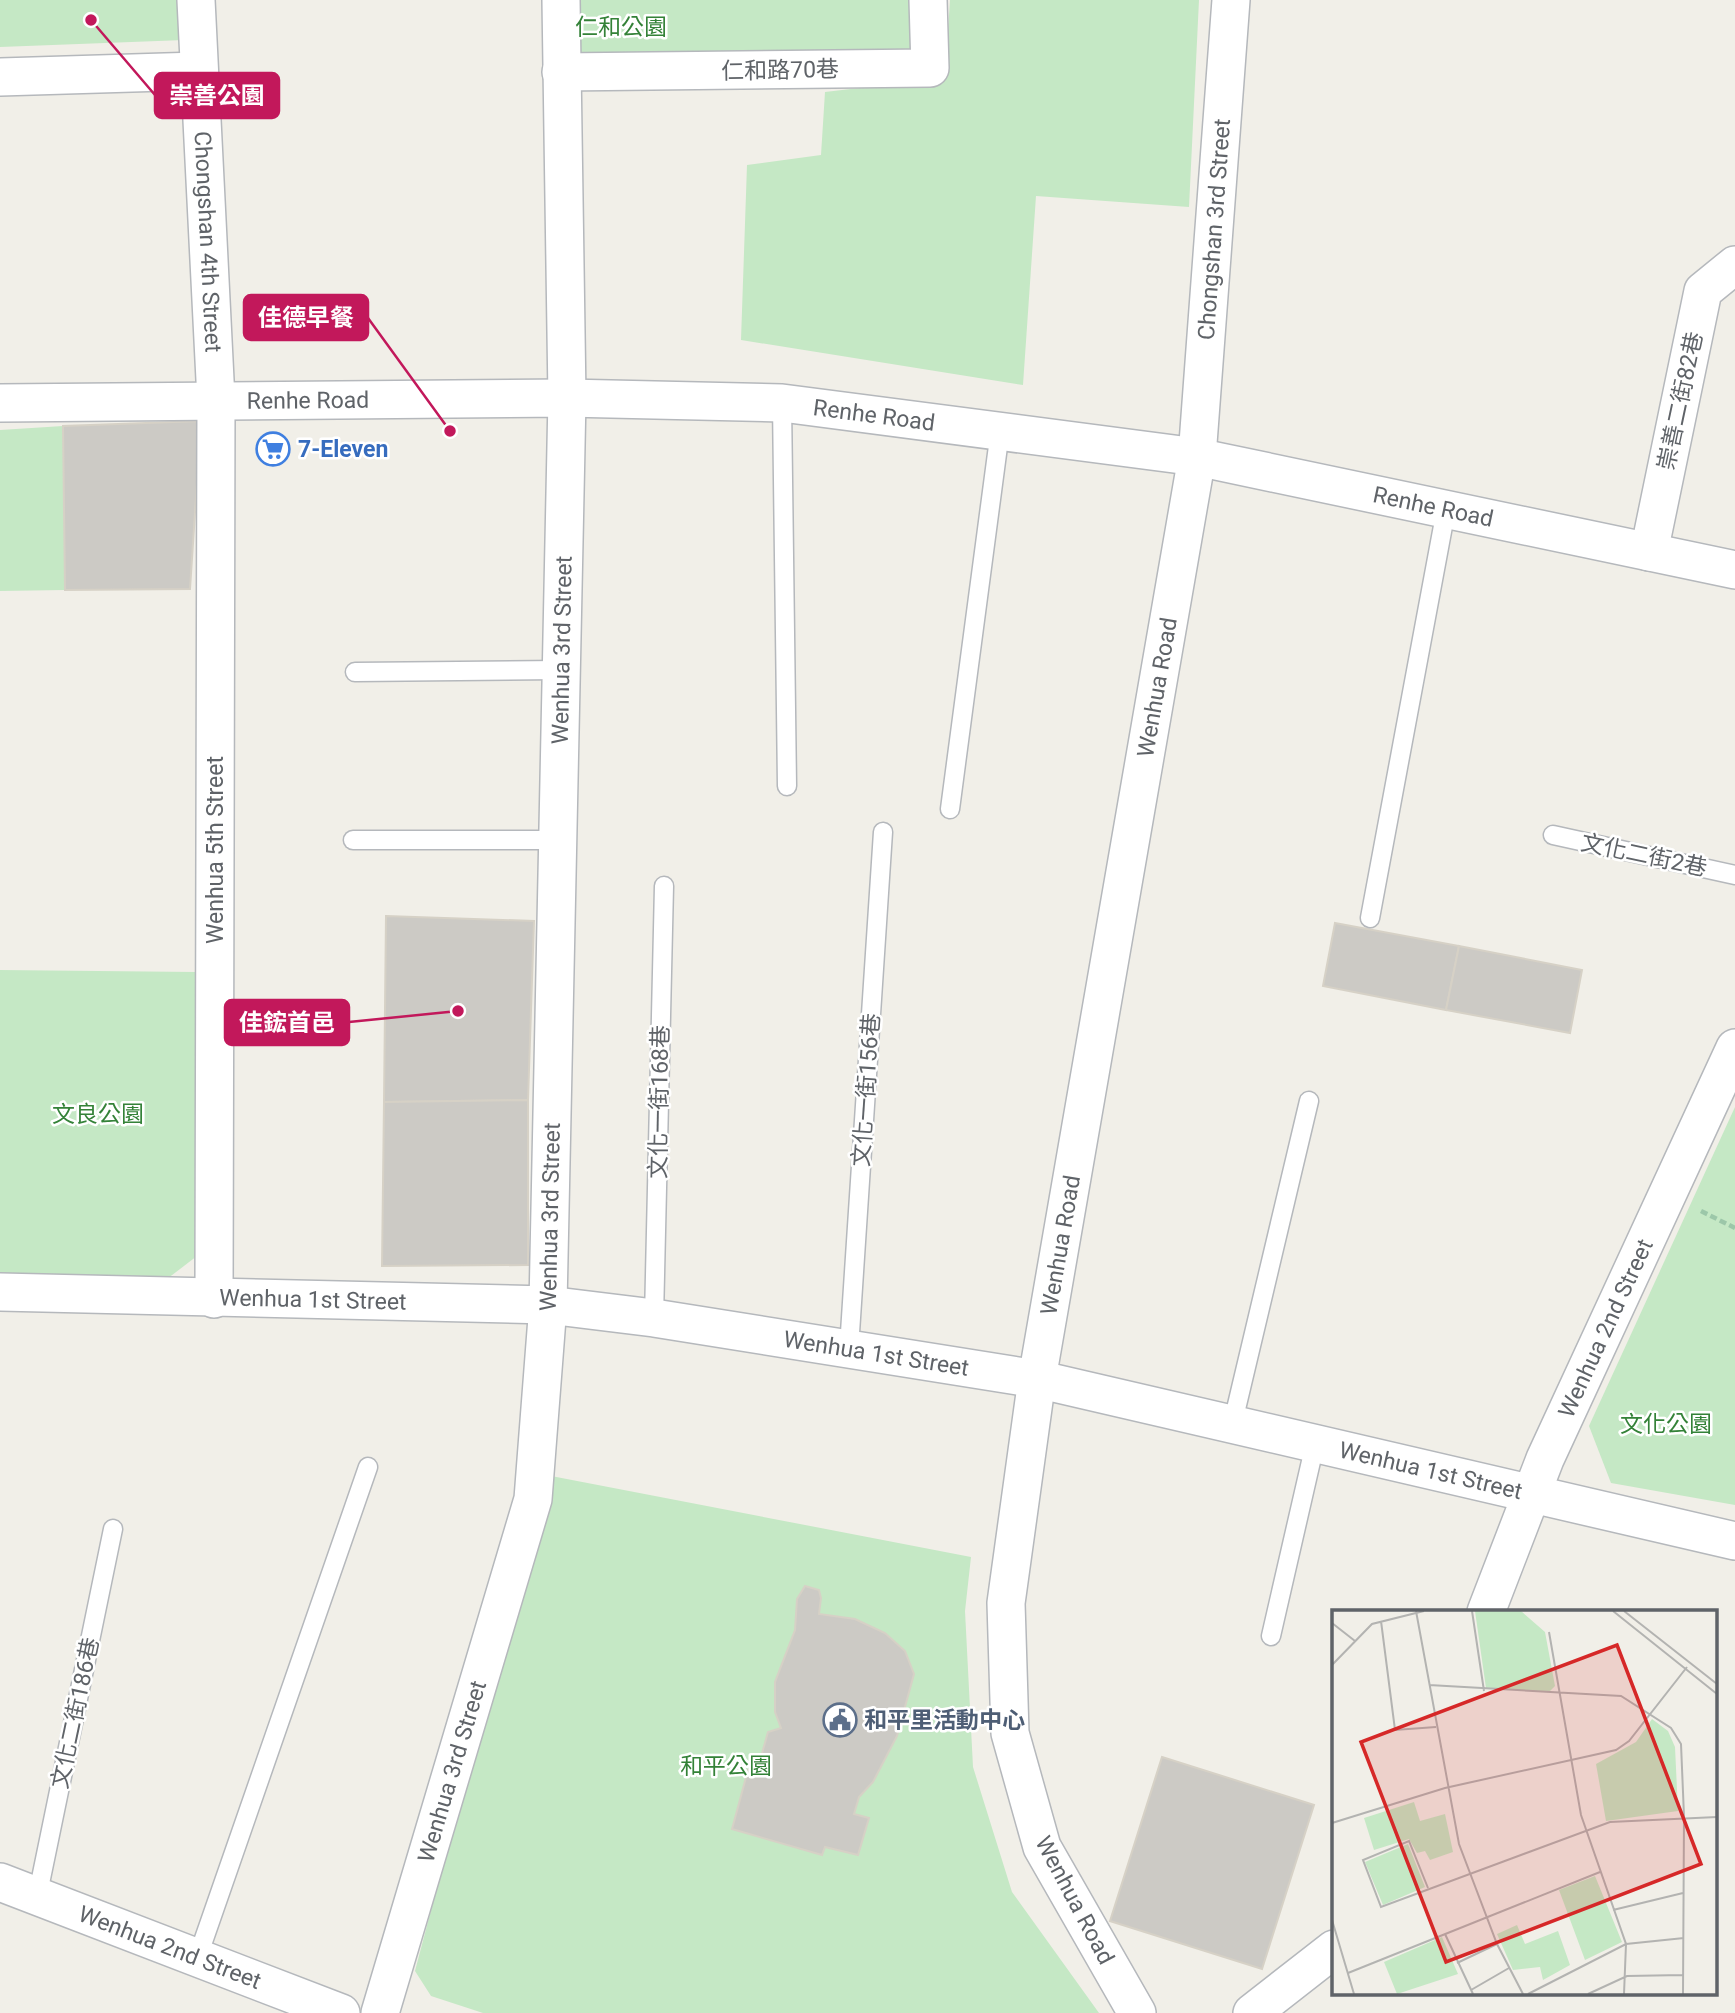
<svg xmlns="http://www.w3.org/2000/svg" width="1735" height="2013" font-family="Roboto,'Noto Sans TC',sans-serif">
<style>
.green{fill:#c5e8c5}
.building{fill:#cccac5;stroke:#d6d1c6;stroke-width:2}
.lines{fill:none;stroke-linecap:round;stroke-linejoin:round}
.service-casing{stroke:#b5b8bc;stroke-width:21}
.minor-casing{stroke:#b5b8bc;stroke-width:40}
.path{stroke:#9cc7a9;stroke-width:4.5;stroke-dasharray:7 3.5;stroke-linecap:butt}
.service{stroke:#fff;stroke-width:18}
.minor{stroke:#fff;stroke-width:37}
.labels{text-anchor:middle;stroke-width:5;stroke-linejoin:round;paint-order:stroke}
.park-label{font-size:23px;fill:#348238;stroke:#fff}
.street-label{font-size:23px;fill:#5f6368;stroke:#fff}
.shop-label{font-size:23px;font-weight:bold;fill:#366cbe;stroke:#fff;text-anchor:start}
.service-label{font-size:23px;font-weight:bold;fill:#4e5e75;stroke:#fff;text-anchor:start}
.inset-road{fill:none;stroke:#b3b3b1;stroke-width:2}
.view{fill:#d62828;fill-opacity:0.15;stroke:#d62828;stroke-width:3.5}
.inset-edge{fill:none;stroke:#5f6368;stroke-width:3.5}
.leader{fill:none;stroke:#c2185b;stroke-width:2.5}
.callout-dot{fill:#c2185b;stroke:#fff;stroke-width:2.5}
.callout{fill:#c2185b;stroke:#c2185b;stroke-width:2.5}
.callout-label{font-size:24px;text-anchor:middle;font-weight:bold;fill:#fff}
</style>
<rect width="100%" height="100%" fill="#f1efe8"/>
<!-- green -->
<g class="green">
<path d="M0 0H182L184 40 0 47Z"/>
<path d="M573 0H911L912 49 575 56Z"/>
<path d="M950 0H1199L1189 207 1036 196 1023 385 741 340 747 165 821 155 825 92 945 78Z"/>
<path d="M63 426 65 590 0 591V430Z"/>
<path d="M0 970 196 972 197 1256 163 1282 0 1276Z"/>
<path d="M1735 1107V1505L1611 1483 1589 1426Z"/>
<path d="M546 1475 971 1557 965 1611 973 1767 1012 1892 1099 2013H483L431 1996 415 1971Z"/>
</g>
<!-- building -->
<g class="building">
<path d="M201 421 190 589 65 590 63 426Z"/>
<path d="M386 916 534 921 528 1100 384 1102Z"/>
<path d="M1335 923 1459 946 1446 1010 1323 986Z"/>
<path d="M1459 946 1582 970 1570 1033 1446 1010Z"/>
<path d="M528 1100V1265L382 1266 384 1102Z"/>
<path d="M805 1586 819 1590 821 1598 819 1614 855 1619 885 1633 905 1651 914 1674 897 1736 873 1782 859 1797 854 1814 869 1818 858 1855 825 1847 822 1855 732 1829 748 1770 759 1764 768 1732 781 1728 775 1712V1682L795 1630 797 1599Z"/>
<path d="M1162 1757 1314 1805 1262 1969 1110 1921Z"/>
</g>
<g class="lines">
<defs>
<g id="service">
<path d="M782 403 787 786"/>
<path d="M355 672 559 670"/>
<path d="M950 809 1000 431"/>
<path d="M1553 835 1735 875"/>
<path d="M353 840H558"/>
<path d="M1370 918 1446 510"/>
<path d="M654 1318 664 886"/>
<path d="M849 1348 883 832"/>
<path d="M1232 1426 1309 1101"/>
<path d="M1271 1636 1315 1444"/>
<path d="M37 1898 113 1529"/>
<path d="M197 1959 368 1467"/>
</g>
<g id="minor">
<path id="s1" d="M196 0 216 400 214 1299"/>
<path d="M561 72 930 68 928 0"/>
<path d="M0 77 198 71"/>
<path id="s2" d="M0 403 567 398 782 403 1197 457 1735 570"/>
<path d="M1649 552 1703 291 1735 265"/>
<path id="s3" d="M0 1292 548 1305 654 1318 1037 1379 1735 1541"/>
<path id="s4" d="M1486 1612 1545 1459 1735 1048"/>
<path id="s5" d="M0 1882 341 2013"/>
<path id="s6" d="M380 2013 533 1499 548 1305 567 398 561 0"/>
<path id="s7" d="M1137 2013 1042 1847 1010 1733 1006 1603 1037 1379 1197 457 1231 0"/>
<path d="M1252 2013 1334 1949"/>
</g>
</defs>
<!-- service casing -->
<use href="#service" class="service-casing"/>
<!-- minor casing -->
<use href="#minor" class="minor-casing"/>
<!-- path -->
<path class="path" d="M1701 1211 1735 1228"/>
<!-- service -->
<use href="#service" class="service"/>
<!-- minor -->
<use href="#minor" class="minor"/>
</g>
<!-- icons -->
<defs>
<symbol id="supermarket-ring" viewBox="-11 -11 22 22"><circle r="9.5" fill="#fff" stroke="#3f7fe0" stroke-width="1.5"/><path d="M-6-5.5h2.5l.6 2H6L4.5 2H-2.5L-4.4-4H-6ZM-1.5 3.2a1.3 1.3 0 1 0 .1 0ZM3 3.2a1.3 1.3 0 1 0 .1 0Z" fill="#3f7fe0"/></symbol>
<symbol id="civic-ring" viewBox="-11 -11 22 22"><circle r="9.5" fill="#fff" stroke="#5c6f8a" stroke-width="1.5"/><path d="M-.6-6.5H3V-4.5H.6V-3L4-1V1h2V6H-6V1h2V-1L-.6-3ZM-1.2 2.5V6h2.4V2.5Z" fill="#5c6f8a"/></symbol>
</defs>
<g fill-rule="evenodd">
<use href="#supermarket-ring" x="254" y="430" width="38" height="38"/>
<use href="#civic-ring" x="821" y="1701" width="38" height="38"/>
</g>
<g class="labels">
<!-- park labels -->
<g class="park-label">
<text x="621" y="35">仁和公園</text>
<text x="98" y="1122">文良公園</text>
<text x="1666" y="1432">文化公園</text>
<text x="726" y="1774">和平公園</text>
</g>
<!-- street labels -->
<g class="street-label">
<text transform="translate(780 70) rotate(-1)" y="8">仁和路70巷</text>
<text dy="8" stroke="none"><textPath href="#s7" startOffset="1830">Chongshan 3rd Street</textPath></text>
<text dy="8" stroke="none"><textPath href="#s1" startOffset="242">Chongshan 4th Street</textPath></text>
<text dy="8" stroke="none"><textPath href="#s2" startOffset="308">Renhe Road</textPath></text>
<text transform="translate(1680 401) rotate(-78)" y="8">崇善二街82巷</text>
<text dy="8" stroke="none"><textPath href="#s2" startOffset="875">Renhe Road</textPath></text>
<text dy="8" stroke="none"><textPath href="#s2" startOffset="1442">Renhe Road</textPath></text>
<text dy="8" stroke="none"><textPath href="#s6" startOffset="1386">Wenhua 3rd Street</textPath></text>
<text dy="8" stroke="none"><textPath href="#s7" startOffset="1368">Wenhua Road</textPath></text>
<text transform="translate(215 850) rotate(-90)" y="8">Wenhua 5th Street</text>
<text transform="translate(1644 855) rotate(12)" y="8">文化二街2巷</text>
<text transform="translate(866 1090) rotate(-86)" y="8">文化一街156巷</text>
<text transform="translate(659 1102) rotate(-89)" y="8">文化一街168巷</text>
<text dy="8" stroke="none"><textPath href="#s6" startOffset="819">Wenhua 3rd Street</textPath></text>
<text dy="8" stroke="none"><textPath href="#s7" startOffset="802">Wenhua Road</textPath></text>
<text dy="8" stroke="none"><textPath href="#s3" startOffset="313">Wenhua 1st Street</textPath></text>
<text dy="8" stroke="none"><textPath href="#s4" startOffset="308">Wenhua 2nd Street</textPath></text>
<text dy="8" stroke="none"><textPath href="#s3" startOffset="880">Wenhua 1st Street</textPath></text>
<text dy="8" stroke="none"><textPath href="#s3" startOffset="1447">Wenhua 1st Street</textPath></text>
<text transform="translate(75 1713) rotate(-78)" y="8">文化二街186巷</text>
<text dy="8" stroke="none"><textPath href="#s6" startOffset="252">Wenhua 3rd Street</textPath></text>
<text transform="translate(1075 1900) rotate(62)" y="8">Wenhua Road</text>
<text dy="8" stroke="none"><textPath href="#s5" startOffset="182">Wenhua 2nd Street</textPath></text>
</g>
<!-- shop labels -->
<g class="shop-label">
<text x="298" y="457">7-Eleven</text>
</g>
<!-- service labels -->
<g class="service-label">
<text x="864" y="1728">和平里活動中心</text>
</g>
</g>
<!-- overview -->
<g transform="translate(1332 1610)">
<rect width="385" height="385" fill="#f1efe8"/>
<path d="M143 1H189L213 22 223 76 217 82 154 78ZM320 109 336 121 343 137 346 201 274 211 264 154 304 132ZM82 192 88 211 113 204 121 242 98 250 93 241 85 243 77 229 42 240 32 208ZM76 234 93 277 51 295 33 252ZM263 266 290 332 253 350 227 280ZM185 315 193 334 226 321 238 355 211 370 208 357 181 360 165 324ZM110 327 126 364 65 384 52 352Z" fill="#c5e8c5"/>
<path class="inset-road" d="M84 1 127 234 165 334 191 384M140 1 152 81M281 1 385 84M292 1 385 74M49 11 63 120 104 117M0 13 23 31M217 22 249 205 294 334 292 384M0 55 40 14 92 1M97 75 289 86 339 118 349 134 352 206 351 384M0 213 113 178 284 140 297 131 355 57M96 278 77 231 31 250 49 297 278 212 385 207M281 300 351 283M0 310 22 384M113 324 141 384M125 353 165 334M16 363 268 262M139 380 177 358M196 384 294 334 352 328M256 384 295 366 351 365"/>
<path class="view" d="M285 35 369 254 114 352 29 132Z"/>
<rect width="385" height="385" class="inset-edge"/>
</g>
<!-- callouts -->
<path class="leader" d="M91 20L155 95M450 431L368 318M458 1011L349 1022"/>
<g class="callout-dot">
<circle cx="91" cy="20" r="7"/>
<circle cx="450" cy="431" r="7"/>
<circle cx="458" cy="1011" r="7"/>
</g>
<g class="callout">
<rect x="155" y="73" width="124" height="45" rx="7"/>
<rect x="244" y="295" width="124" height="45" rx="7"/>
<rect x="225" y="1000" width="124" height="45" rx="7"/>
</g>
<g class="callout-label">
<text x="217" y="104">崇善公園</text>
<text x="306" y="326">佳德早餐</text>
<text x="287" y="1031">佳鋐首邑</text>
</g>
</svg>
